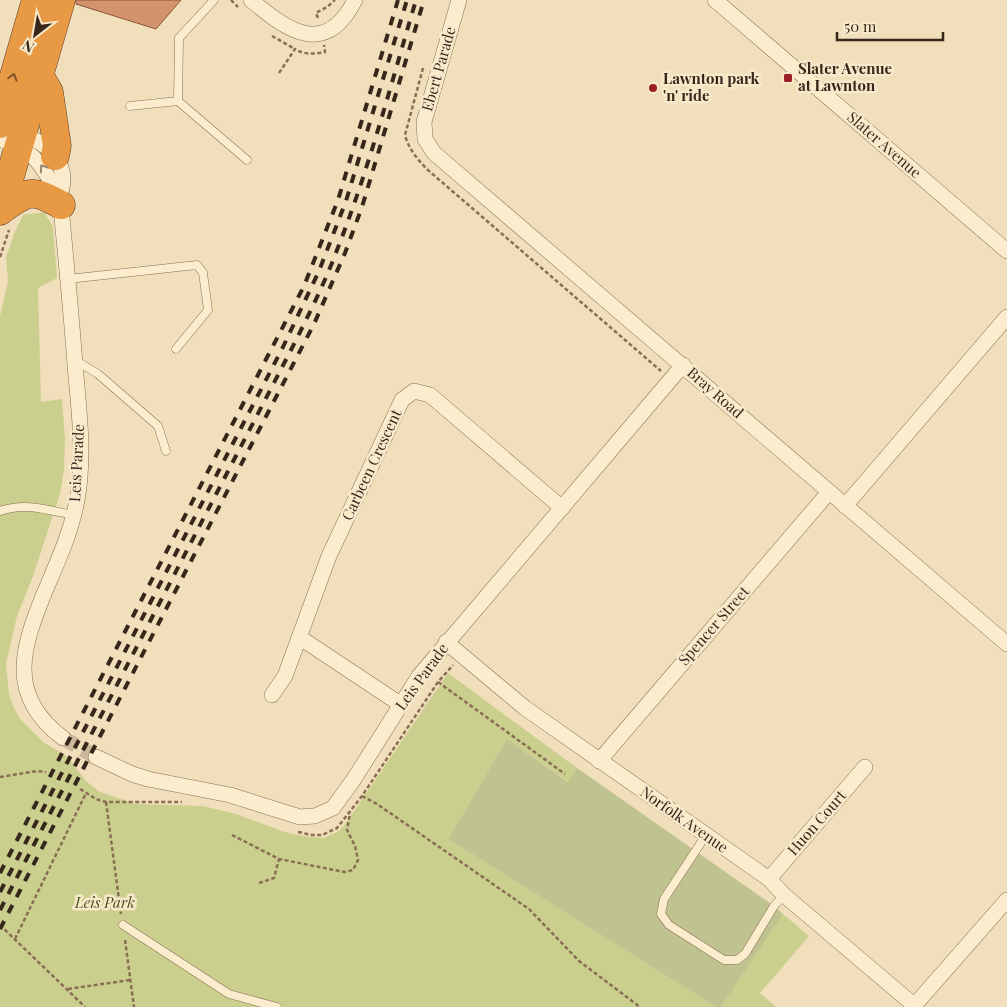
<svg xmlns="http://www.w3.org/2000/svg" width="1007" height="1007" font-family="'Playfair Display',serif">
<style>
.green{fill:#cacf8e}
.cemetery{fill:#bfc38f}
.building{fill:#d2936d;stroke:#895538}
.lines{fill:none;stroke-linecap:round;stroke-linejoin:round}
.street-tunnel{stroke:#ccb99b;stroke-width:15;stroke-dasharray:15 8;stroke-linecap:butt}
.lane-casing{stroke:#896e54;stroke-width:9}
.street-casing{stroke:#896e54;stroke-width:16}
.highway-casing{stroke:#563c29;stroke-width:29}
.path{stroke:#896e54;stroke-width:2.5;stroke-dasharray:4 2.5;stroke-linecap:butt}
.lane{stroke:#fbecce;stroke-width:8}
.street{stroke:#fbecce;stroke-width:15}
.highway{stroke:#e89943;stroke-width:28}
.rail{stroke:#37261a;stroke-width:4;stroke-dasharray:9 9;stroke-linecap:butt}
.oneway{stroke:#7e542a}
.oneway2{stroke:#998974}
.poi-dot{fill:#9c2026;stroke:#f8e9cb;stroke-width:2}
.labels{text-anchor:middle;stroke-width:5;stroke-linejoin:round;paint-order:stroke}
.street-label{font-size:15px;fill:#37261a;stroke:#f8e9cb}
.poi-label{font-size:15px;font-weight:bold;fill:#37261a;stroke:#f8e9cb;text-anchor:start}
.park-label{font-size:15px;font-style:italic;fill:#49541f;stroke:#f8e9cb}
</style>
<rect width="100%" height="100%" fill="#f1debb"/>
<!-- green -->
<g class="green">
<path d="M44 212 53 227 57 278 38 288 41 402 62 399 65 439 64 470 60 494 32 579 17 616 6 664 9 694 14 708 20 719 43 742 68 757 85 780 98 791 135 804 202 806 236 814 285 832 303 836 324 838 339 831 346 823 448 673 577 768 569 782 507 739 448 839 716 1007H0V316L8 282 6 257 15 231 23 215Z"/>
<path d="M783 914 809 936 760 993 776 1007H721Z"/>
</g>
<!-- cemetery -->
<path class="cemetery" d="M507 739 568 782 577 768 774 906 783 914 721 1007H716L448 839Z"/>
<!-- building -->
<path class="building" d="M76 0H181L156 29 76 4Z"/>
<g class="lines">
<!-- street-tunnel -->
<path class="street-tunnel" d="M63 738 96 757"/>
<defs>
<g id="lane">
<path d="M214 0 179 38 178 101 247 160"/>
<path d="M130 106 178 101"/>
<path d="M68 279 197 265 203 273 208 310 176 349"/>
<path d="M75 360 98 374 158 426 166 451"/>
<path d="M0 511C25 502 48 510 73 515"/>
<path d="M706 835 664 899 661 914 669 925 724 960H737L745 954 774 906 784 895"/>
<path d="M123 925 229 994 277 1007"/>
</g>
<g id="street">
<path d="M251 0C287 31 326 58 355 0"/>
<path d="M459 0 424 122 425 139 434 153 1007 644"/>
<path d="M715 0 1007 251"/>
<path d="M17 133C48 142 71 162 60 196 65 252 71 308 75 365 79 410 85 456 77 500 71 534 56 565 43 596 34 619 24 644 24 669 24 699 40 721 63 738"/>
<path d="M0 139C39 154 39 163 60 196"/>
<path d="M845 506 1007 317"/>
<path d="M299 637 400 704"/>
<path d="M446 642 525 708 769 879 784 895 915 1006"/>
<path d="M272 695 285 676 329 556 402 400 414 391 430 395 562 508"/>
<path d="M96 757 132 774 148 779 230 795 300 817 315 816 333 808 354 779 419 676 683 365"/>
<path d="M599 761 829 492"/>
<path d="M769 879 865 767"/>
<path d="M913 1007 1007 900"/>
</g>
<g id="highway">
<path d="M39 75 49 92 57 146 55 156"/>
<path d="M0 124 36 0"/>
<path d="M1 210C28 191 31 188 61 205"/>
<path d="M0 211 61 0"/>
</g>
</defs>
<!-- lane casing -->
<use href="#lane" class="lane-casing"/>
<!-- street casing -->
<use href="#street" class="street-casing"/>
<!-- highway casing -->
<use href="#highway" class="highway-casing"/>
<!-- path -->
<g class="path">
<path d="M231 0 238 7"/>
<path d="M318 18 316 13 327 7 335 0"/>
<path d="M272 36 295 49"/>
<path d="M423 68 405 135C409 150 418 160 429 171L661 371"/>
<path d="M279 73 295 49C304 55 315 54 325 52L324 45"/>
<path d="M0 257 9 230"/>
<path d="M438 682 565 774"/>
<path d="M0 777 37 771 46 772"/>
<path d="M80 789 96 799 106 802H182"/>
<path d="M362 796 377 804 529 909 579 961 640 1007"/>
<path d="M106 802 121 914"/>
<path d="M298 832 312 835H322L337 828 362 796 438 682 453 665"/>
<path d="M232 835 279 859 345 872 353 870 358 860 355 846 347 830 350 813"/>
<path d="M259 883 274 878 279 859"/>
<path d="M0 925 85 1007"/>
<path d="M15 939 86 793"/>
<path d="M125 940 134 1007"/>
<path d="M68 989 130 980"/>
</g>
<!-- lane -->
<use href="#lane" class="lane"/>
<!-- street -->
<use href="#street" class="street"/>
<!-- highway -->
<use href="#highway" class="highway"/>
<!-- rail -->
<g class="rail">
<path d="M0 873 304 286 338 200 398 0"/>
<path d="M0 892 283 347 319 271 346 201 407 0"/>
<path d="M0 910 291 350C307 318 324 285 337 250 369 169 391 84 416 0"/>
<path d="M0 929 314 324 345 253 362 207 424 0"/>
</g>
</g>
<!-- one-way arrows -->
<defs><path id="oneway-chevron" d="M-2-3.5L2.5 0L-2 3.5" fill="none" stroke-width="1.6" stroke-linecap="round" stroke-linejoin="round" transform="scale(1.25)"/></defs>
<use class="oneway" href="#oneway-chevron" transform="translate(13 77) rotate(-74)"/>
<use class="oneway2" href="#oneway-chevron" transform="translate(43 168) rotate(-126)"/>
<!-- markers -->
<g class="poi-dot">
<rect x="783" y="73" width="10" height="10" rx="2.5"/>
<circle cx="653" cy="88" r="5"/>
</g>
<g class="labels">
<!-- street labels -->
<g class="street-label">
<text transform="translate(439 69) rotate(-74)" y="5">Ebert Parade</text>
<text transform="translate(884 145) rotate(41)" y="5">Slater Avenue</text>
<text transform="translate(715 393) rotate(41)" y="5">Bray Road</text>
<text transform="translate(77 463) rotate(-87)" y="5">Leis Parade</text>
<text transform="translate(372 465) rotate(-65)" y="5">Carbeen Crescent</text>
<text transform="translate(714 626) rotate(-49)" y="5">Spencer Street</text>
<text transform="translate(422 677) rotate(-54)" y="5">Leis Parade</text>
<text transform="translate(684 820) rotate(35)" y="5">Norfolk Avenue</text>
<text transform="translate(817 823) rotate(-49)" y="5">Huon Court</text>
</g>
<!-- poi labels -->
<g class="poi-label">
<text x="798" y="74">Slater Avenue<tspan x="798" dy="17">at Lawnton</tspan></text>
<text x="663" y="84">Lawnton park<tspan x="663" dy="17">'n' ride</tspan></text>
</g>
<!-- park labels -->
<g class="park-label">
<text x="105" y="908">Leis Park</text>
</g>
</g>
<!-- north arrow -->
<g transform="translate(35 35) rotate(211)" stroke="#f8e9cb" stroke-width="4" paint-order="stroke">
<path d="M0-4L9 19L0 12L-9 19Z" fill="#37261a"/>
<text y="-8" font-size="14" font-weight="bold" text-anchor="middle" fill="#37261a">N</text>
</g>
<!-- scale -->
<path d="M837 32v8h106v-8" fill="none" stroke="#37261a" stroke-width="2.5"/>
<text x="844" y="32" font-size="15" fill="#37261a" stroke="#f8e9cb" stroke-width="4" paint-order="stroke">50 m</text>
</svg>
